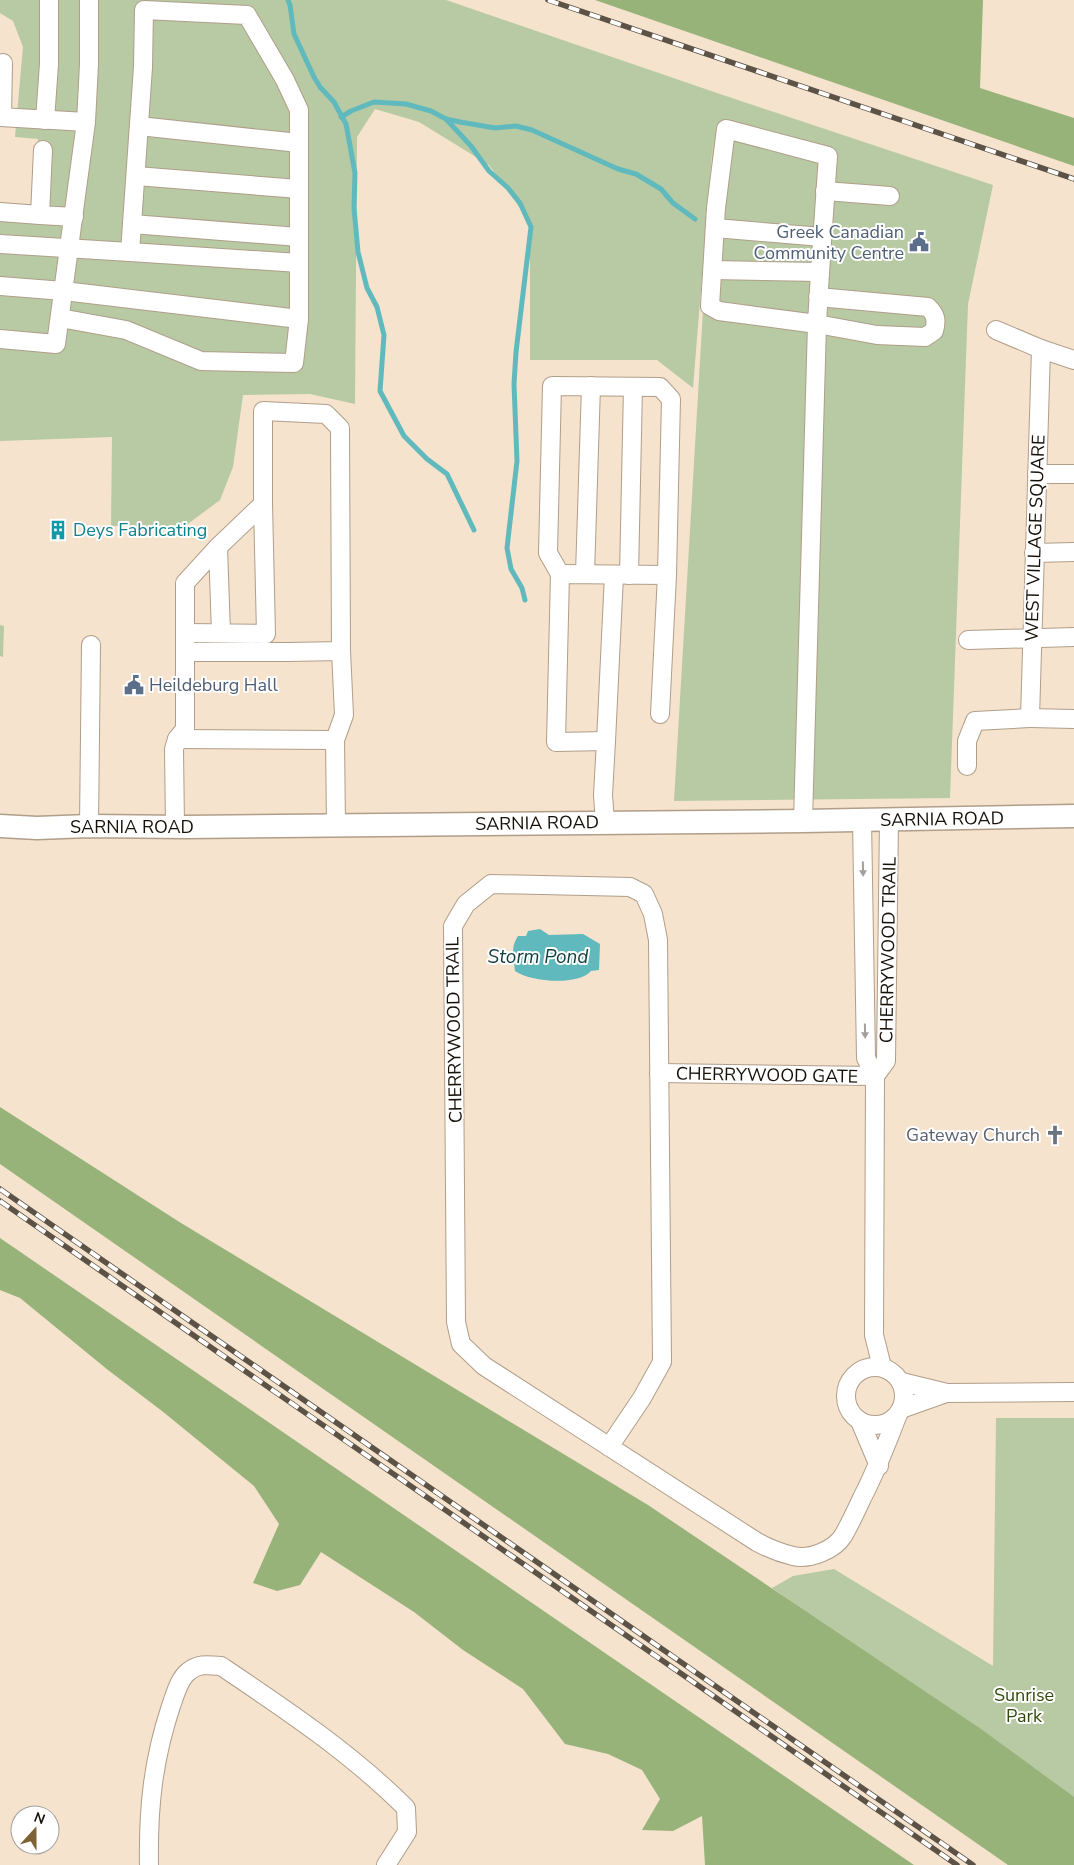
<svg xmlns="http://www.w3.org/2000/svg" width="1074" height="1865" font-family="'Nunito Sans',sans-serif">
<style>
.green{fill:#b7caa3}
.forest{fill:#97b379}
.water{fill:#60babd}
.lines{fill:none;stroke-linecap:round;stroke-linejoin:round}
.stream{stroke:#60babd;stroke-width:5}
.minor-casing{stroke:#b09e8a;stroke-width:20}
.major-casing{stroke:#b09e8a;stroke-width:25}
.minor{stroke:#fff;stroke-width:18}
.major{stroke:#fff;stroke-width:22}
.rail-casing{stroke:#5c5246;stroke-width:5.5}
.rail{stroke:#fff;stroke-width:4;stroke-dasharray:11;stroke-linecap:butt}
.oneway{fill:#a29f9d}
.labels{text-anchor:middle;stroke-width:4;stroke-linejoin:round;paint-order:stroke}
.service-label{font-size:18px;fill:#4e5e75;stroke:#fff;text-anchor:end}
.culture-label{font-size:18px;fill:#0d838f;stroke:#fff;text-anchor:start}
.street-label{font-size:18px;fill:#171009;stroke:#fff}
.worship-label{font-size:18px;fill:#5b616d;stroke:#fff;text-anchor:end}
.park-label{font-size:18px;fill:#314a08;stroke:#fff}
.water-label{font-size:19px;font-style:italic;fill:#103c3d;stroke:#fff}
</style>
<rect width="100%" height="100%" fill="#f5e3cd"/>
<!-- green -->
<g class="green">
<path d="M0 0H446L717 93 993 185 968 304 950 798 674 801 713 141 693 388 657 360H530V222L489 165 419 122 375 109 357 137 355 404 310 394 243 395 233 467 220 500 185 526H111L112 437 0 441V209L30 210 38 139 15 137 23 47 13 21 0 13Z"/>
<path d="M0 625 4 626 3 657 0 656Z"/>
<path d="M996 1418H1074V1804L772 1588 793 1576 834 1569 993 1666Z"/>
</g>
<!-- forest -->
<g class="forest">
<path d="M595 0H983L980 88 1074 118V166Z"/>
<path d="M0 1107 181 1223 648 1505 981 1729 1074 1797V1865H1008L0 1164Z"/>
<path d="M0 1238 914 1865H705L702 1816 673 1831 642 1830 660 1799 642 1770 608 1754 565 1744 523 1689 463 1650 414 1612 321 1552 300 1585 277 1591 253 1583 279 1524 254 1486 162 1411 108 1370 20 1298 0 1290Z"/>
</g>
<!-- water -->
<path class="water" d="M540 929 549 935 583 934 600 944 599 970 591 971C578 986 530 982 515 971 514 957 510 948 518 936H526L528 931Z"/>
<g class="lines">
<!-- stream -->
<g class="stream">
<path d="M288 0 290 5 294 34 314 77 320 87 334 102 346 124 355 173 354 208 358 252 367 288 377 307 384 335 380 391 404 436 427 459 447 474 474 530"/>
<path d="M341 117 351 111 374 102 406 104 431 111 446 119 460 122 495 128 516 126 532 130 618 169 636 174 661 189 673 203 695 219"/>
<path d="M446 119 471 146 489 171 508 188 520 203 531 227 516 352 514 384 517 461 507 548 511 569 522 588 525 600"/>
</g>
<defs>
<g id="minor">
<path d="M0 117 86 122 89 64V0"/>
<path d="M2 117 3 63"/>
<path d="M45 120 49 64V0"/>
<path d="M139 126 299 143"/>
<path d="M43 150 40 215 74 217"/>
<path d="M136 176 299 189"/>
<path d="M825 191 890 196"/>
<path d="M0 212 40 215"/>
<path d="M132 224 299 237"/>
<path d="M715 228 822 237"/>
<path d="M0 244 130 252"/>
<path d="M713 270 820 272"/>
<path d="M0 286 64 291 299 319V110L285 80 247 15 144 10 143 67 130 252 299 263"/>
<path d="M60 318 126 330 201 361 294 363 299 319"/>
<path d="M996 330 1041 349"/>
<path d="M0 339 56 344 86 122"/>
<path d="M1074 360 1041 349 1030 718 1074 719"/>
<path d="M1037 474H1074"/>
<path d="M218 547 221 633"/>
<path d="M1034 553 1074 552"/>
<path d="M560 574 548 553 552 386 660 387 671 399 667 575"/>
<path d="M585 574 591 386"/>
<path d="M629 575 633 387"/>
<path d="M186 633 266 634 263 504"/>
<path d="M968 640 1074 637"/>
<path d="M186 652H288L341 651 344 715 335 740"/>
<path d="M177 739 335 740 336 825"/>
<path d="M606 741 614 575"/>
<path d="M967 766V741L975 721 1030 718"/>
<path d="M862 820 866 1058 875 1076 874 1335 882 1367"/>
<path d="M803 821 817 324C820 268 824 212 828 156L726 129 716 208 710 306 719 311 817 324 877 335 925 337 934 331C937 320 936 315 928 307L818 297"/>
<path d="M605 823 603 795 606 741 556 742 560 574 667 575 660 714"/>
<path d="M89 826 91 645"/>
<path d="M175 827 174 749 177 739 185 729V583L218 547 263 504V411L326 414 340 428 341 651"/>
<path d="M659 1073 875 1076"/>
<path d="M875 1076 886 1061 889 819"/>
<circle cx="875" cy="1396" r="29"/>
<path d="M902 1382 947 1393 1074 1392"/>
<path d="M901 1409 946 1393"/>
<path d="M860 1421 879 1466"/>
<path d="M609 1447 642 1398 662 1362 658 940 653 914 644 894 630 887 491 884 466 904 453 926 456 1322 461 1344 484 1366 757 1542C768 1548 780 1553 793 1556 810 1560 834 1550 843 1536 850 1524 856 1511 862 1498 876 1471 887 1443 898 1414"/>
<path d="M149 1865C148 1808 153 1760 171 1706 175 1695 179 1679 188 1672 198 1663 209 1665 221 1666 285 1709 351 1753 406 1808L407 1832 386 1865"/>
</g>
<path id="major" d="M0 826 37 828 89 826 186 827 803 821 1074 816"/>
</defs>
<!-- minor casing -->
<use href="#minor" class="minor-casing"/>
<!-- major casing -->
<use href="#major" class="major-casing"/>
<!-- minor -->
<use href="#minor" class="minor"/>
<!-- major -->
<use href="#major" class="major"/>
<defs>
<g id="rail">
<path d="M548 0 1074 179"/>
<path d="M0 1189 973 1865"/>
<path d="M0 1201 957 1865"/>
</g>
</defs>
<!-- rail casing -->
<use href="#rail" class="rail-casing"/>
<!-- rail -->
<use href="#rail" class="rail"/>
</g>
<!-- one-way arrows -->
<defs><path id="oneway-solid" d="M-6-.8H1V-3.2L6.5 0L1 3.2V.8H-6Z" transform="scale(1.25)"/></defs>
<g class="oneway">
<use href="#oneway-solid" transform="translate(863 869) rotate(89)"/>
<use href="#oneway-solid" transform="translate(865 1031) rotate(89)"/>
</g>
<!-- icons -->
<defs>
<symbol id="civic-bare" viewBox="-9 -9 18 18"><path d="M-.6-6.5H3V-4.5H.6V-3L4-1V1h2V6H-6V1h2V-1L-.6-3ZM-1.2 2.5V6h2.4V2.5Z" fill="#5c6f8a" stroke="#fff" stroke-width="2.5" paint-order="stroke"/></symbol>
<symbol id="building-bare" viewBox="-9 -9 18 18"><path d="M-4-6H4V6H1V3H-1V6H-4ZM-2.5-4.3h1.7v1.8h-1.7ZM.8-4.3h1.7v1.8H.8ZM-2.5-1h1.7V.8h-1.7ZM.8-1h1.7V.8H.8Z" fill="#0f9aa8" stroke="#fff" stroke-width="2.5" paint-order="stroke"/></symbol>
<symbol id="church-bare" viewBox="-9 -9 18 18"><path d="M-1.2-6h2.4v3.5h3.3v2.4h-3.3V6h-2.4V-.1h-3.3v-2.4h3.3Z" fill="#6b7280" stroke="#fff" stroke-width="2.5" paint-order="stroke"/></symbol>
</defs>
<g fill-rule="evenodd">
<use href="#civic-bare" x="905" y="228" width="28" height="28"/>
<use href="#building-bare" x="44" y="516" width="28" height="28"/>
<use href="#civic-bare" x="120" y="671" width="28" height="28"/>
<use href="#church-bare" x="1041" y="1121" width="28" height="28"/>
</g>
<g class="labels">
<!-- service labels -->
<g class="service-label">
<text x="904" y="238">Greek Canadian<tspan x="904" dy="21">Community Centre</tspan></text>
<text x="149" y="691" text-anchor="start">Heildeburg Hall</text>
</g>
<!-- culture labels -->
<g class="culture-label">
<text x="73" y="536">Deys Fabricating</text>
</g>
<!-- street labels -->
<g class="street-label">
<text transform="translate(1035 538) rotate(-88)" y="6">WEST VILLAGE SQUARE</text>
<text transform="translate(942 819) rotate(-1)" y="6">SARNIA ROAD</text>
<text transform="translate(537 823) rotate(-1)" y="6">SARNIA ROAD</text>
<text x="132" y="833">SARNIA ROAD</text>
<text transform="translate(888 950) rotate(-89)" y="6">CHERRYWOOD TRAIL</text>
<text transform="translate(454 1030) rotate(-91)" y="6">CHERRYWOOD TRAIL</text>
<text transform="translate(767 1075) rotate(1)" y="6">CHERRYWOOD GATE</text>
</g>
<!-- worship labels -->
<g class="worship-label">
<text x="1040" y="1141">Gateway Church</text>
</g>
<!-- park labels -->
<g class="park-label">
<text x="1024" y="1701">Sunrise<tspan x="1024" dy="21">Park</tspan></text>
</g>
<!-- water labels -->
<g class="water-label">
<text x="538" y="963">Storm Pond</text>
</g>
</g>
<!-- north arrow -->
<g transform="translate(35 1830) rotate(21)"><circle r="24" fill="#ffffff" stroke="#a29f9d"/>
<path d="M0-4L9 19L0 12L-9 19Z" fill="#7c6234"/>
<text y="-8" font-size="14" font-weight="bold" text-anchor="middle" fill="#171009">N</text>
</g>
</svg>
